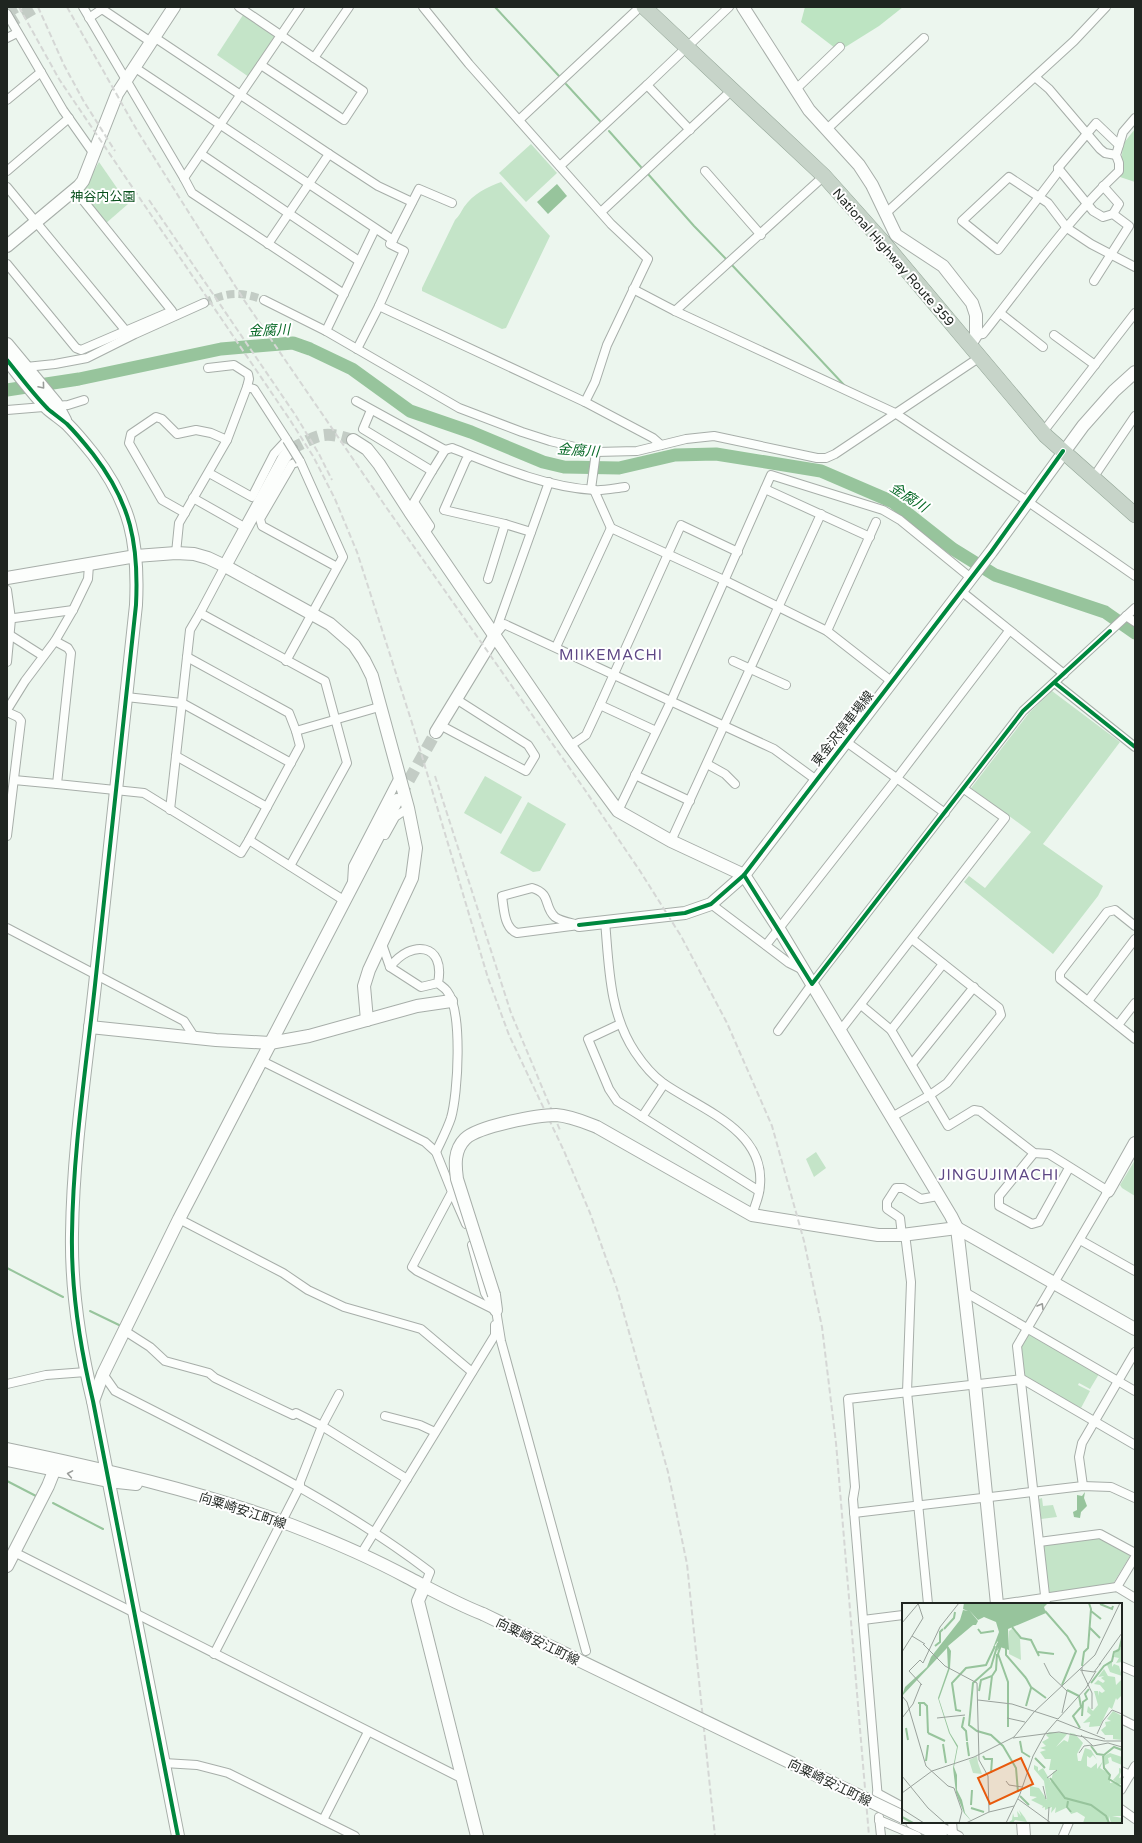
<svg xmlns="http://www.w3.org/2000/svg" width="1142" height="1843" font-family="'Varela Round','Noto Sans JP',sans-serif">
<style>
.green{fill:#c4e4c8}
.forest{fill:#bde4c2}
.water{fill:#97c49c}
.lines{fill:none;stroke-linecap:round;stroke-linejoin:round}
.stream{stroke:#97c49c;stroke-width:2}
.river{stroke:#97c49c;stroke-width:13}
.street-tunnel{stroke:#c3ccc5;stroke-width:8;stroke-dasharray:8 4;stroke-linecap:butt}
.secondary-tunnel{stroke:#c3ccc5;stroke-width:12;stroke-dasharray:12 6;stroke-linecap:butt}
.street-casing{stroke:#a7aea9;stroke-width:10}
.secondary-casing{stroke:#a7aea9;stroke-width:14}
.highway-casing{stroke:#93a597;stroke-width:16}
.street{stroke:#fcfefc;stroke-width:8}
.secondary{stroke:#fcfefc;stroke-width:12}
.highway{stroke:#c7d4c9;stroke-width:15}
.rail{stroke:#d5d7d5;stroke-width:2;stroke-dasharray:6 3;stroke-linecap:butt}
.street-bridge-casing{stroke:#a7aea9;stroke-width:10;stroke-linecap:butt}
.secondary-bridge-casing{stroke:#a7aea9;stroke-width:14;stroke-linecap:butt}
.street-bridge{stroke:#fcfefc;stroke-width:8}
.secondary-bridge{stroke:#fcfefc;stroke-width:12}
.cycleway-casing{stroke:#fff;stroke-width:6}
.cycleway{stroke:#00873e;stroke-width:4}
.oneway{stroke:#999c99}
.labels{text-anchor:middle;stroke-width:4;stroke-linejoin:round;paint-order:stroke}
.park-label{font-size:13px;fill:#084f1c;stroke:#fff}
.street-label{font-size:13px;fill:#1f2520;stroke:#fff}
.water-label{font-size:14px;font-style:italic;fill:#066926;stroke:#fff}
.quarter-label{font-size:15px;letter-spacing:1px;fill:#5d4785;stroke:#fff}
.inset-river{fill:none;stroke:#97c49c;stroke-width:2}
.inset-road{fill:none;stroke:#9aa29c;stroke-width:1}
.view{fill:#e8590c;fill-opacity:0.15;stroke:#e8590c;stroke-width:2}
.inset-edge{fill:none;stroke:#1f2520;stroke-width:2}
</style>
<rect width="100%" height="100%" fill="#ecf6ee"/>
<!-- green -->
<g class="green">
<path d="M243 15 275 37 249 77 217 55Z"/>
<path d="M531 144 557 173 526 202 499 173Z"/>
<path d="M99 162 128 204 105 224 83 197 84 188Z"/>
<path d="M501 182 550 236 506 328 502 329 422 291V288L455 220C459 216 461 212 464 207 473 194 487 187 501 182Z"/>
<path d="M1052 691 1120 742 1043 844 1103 886 1098 896 1053 954 964 882 969 876 985 888 1031 832 971 788 1029 713Z"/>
<path d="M485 776 522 797 501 834 464 813Z"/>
<path d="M528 802 566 824 540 871 533 872 500 853Z"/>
<path d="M816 1152 826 1168 814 1177 806 1159Z"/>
<path d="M1135 1160V1196L1122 1188 1120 1185Z"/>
<path d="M1031 1334 1099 1374 1090 1389 1079 1383 1078 1385 1090 1391 1081 1408 1023 1378 1020 1348 1028 1335Z"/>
<path d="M1042 1498 1043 1506 1053 1505 1057 1517 1041 1519 1039 1499Z"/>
<path d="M1096 1537 1105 1539 1130 1556 1111 1587 1045 1594 1041 1545Z"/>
</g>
<!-- forest -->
<g class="forest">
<path d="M805 7H903L879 26 839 51 801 22Z"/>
<path d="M1135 129V182L1120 177 1123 144Z"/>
</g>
<!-- water -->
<g class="water">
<path d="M557 184 567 196 548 214 537 202Z"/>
<path d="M1085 1492 1084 1498 1087 1506 1081 1512 1080 1518 1074 1517 1073 1512 1077 1510V1495L1082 1496Z"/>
</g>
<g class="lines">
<!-- stream -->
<g class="stream">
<path d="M495 7 559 76"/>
<path d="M566 84 600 121"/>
<path d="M609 131 641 167"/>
<path d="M648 174 694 226 727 260"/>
<path d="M731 264 845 386"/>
<path d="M7 1268 63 1297"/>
<path d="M90 1311 119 1325"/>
<path d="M7 1481 36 1496"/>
<path d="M53 1503 103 1529"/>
<path d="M7 1551 8 1552"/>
</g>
<!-- river -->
<path class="river" d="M7 390 79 379 221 349 293 343 310 349 352 369 410 411 471 432 543 462 564 467 619 468 675 455 716 454 821 471 893 502 953 549 995 575 1105 612 1135 633"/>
<!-- street-tunnel -->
<path class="street-tunnel" d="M204 303C228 292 239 291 264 300"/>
<!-- secondary-tunnel -->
<g class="secondary-tunnel">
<path d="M7 12 16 7"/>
<path d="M7 24 36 7"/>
<path d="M291 449C319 435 322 430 353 440"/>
<path d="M400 796 436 732"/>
</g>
<defs>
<g id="street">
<path d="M83 7 184 178"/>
<path d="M239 7 363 91 344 120 261 65"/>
<path d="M300 7 184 178 192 193 344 294"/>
<path d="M423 7 469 64 611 224 648 259 607 345 595 382 585 402"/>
<path d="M7 14 63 110 94 154"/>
<path d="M89 18 102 9 151 42"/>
<path d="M154 37 329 154 268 244"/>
<path d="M7 38 17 33"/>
<path d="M314 58 349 7"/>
<path d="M134 67 393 240 419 189 452 203"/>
<path d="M1035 77 1049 89 1100 149 1105 153 1116 155"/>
<path d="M795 90 840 47"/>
<path d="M7 100 41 72"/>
<path d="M519 120 640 7"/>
<path d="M690 130 647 85 729 7"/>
<path d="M826 130 924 38"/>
<path d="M1119 145 1096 123 1058 168V172L1039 197 998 250 962 221 1009 177 1048 203 1067 228 1091 244 1135 267"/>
<path d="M201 154 359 261"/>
<path d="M329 154 378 186 412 202"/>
<path d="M560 166 647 85"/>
<path d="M1058 168 1093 211 1103 217 1113 214 1129 226 1094 281"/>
<path d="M7 171 69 118"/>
<path d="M705 171 761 235"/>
<path d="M1103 186 1119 204 1113 214"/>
<path d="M7 187 126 331"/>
<path d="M601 212 732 90"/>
<path d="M885 214 1074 41 1106 7"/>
<path d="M393 240 390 244 404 251 379 306 585 402 653 438 661 445"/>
<path d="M7 264 76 348 81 350 172 311 74 189"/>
<path d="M633 289 675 311 895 413 1027 501 1135 576"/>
<path d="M264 300 326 331 459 408 522 432 550 441 596 452 637 451 686 439 714 436 817 458H826L835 454 980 357"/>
<path d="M675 311 824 176"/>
<path d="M1000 313 1043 347"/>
<path d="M326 331 375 229"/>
<path d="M976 335 983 334C1027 279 1068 219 1119 171V163L1116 155 1123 132 1135 118"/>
<path d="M1054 335 1095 365"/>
<path d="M357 349 379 306"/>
<path d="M26 367 55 364 87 358 135 334 204 303"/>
<path d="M208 368 234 365 248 374 249 379 247 387"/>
<path d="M356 401 445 450 452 448C497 466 545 487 594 490 604 491 615 488 625 487"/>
<path d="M7 410 68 405 84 400"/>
<path d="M371 410 363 429 432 471 445 450"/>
<path d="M1043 432 1135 313"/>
<path d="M470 456 466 460 444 510 505 524 531 532"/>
<path d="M1093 478 1135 416"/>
<path d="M591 489 596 452"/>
<path d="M765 489 870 537"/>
<path d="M594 490 611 528 726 581 827 631 891 681"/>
<path d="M193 498 246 528"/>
<path d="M185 513 162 500 129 443 131 434 156 417 162 419 177 434 196 430 211 433 227 440"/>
<path d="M425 533 430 526 414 502 432 471"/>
<path d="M176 553 179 523 227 440 247 387 254 389 287 440 274 454 252 497 209 473"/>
<path d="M225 566 200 613 325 681 347 763 290 866"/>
<path d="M488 579 505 524"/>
<path d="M7 590 11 619 7 662"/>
<path d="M961 591 1064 674"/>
<path d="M1126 616 1135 622"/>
<path d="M7 619 73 610"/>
<path d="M496 630 549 482"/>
<path d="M827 631 876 522"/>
<path d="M10 635 43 656"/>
<path d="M495 635 504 624 774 749 815 779"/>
<path d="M55 641 68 648 71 653 57 784 144 793 241 853 249 840 345 901"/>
<path d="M556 647 611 528"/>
<path d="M187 657 289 713 296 731 379 707"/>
<path d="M286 661 343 557 300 461 292 464 260 519 262 526 337 567"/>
<path d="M733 661 786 685"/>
<path d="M1055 683 1135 747"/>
<path d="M126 697 182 703 291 763"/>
<path d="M7 710 25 681 55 641 73 610 88 579 89 565"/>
<path d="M7 712 18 717 21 721 7 836"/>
<path d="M440 725 526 771 535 756 528 745 456 699"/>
<path d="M656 731 600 705 681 525 738 552"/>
<path d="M845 741 945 813"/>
<path d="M570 746 586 735 600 705"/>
<path d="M176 756 267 807"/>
<path d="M707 764 725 774 735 784"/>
<path d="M635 775 690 801"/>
<path d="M14 780 57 784"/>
<path d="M170 810 190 630 200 613"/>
<path d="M618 811 671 701 771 475 883 510 900 520 971 578"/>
<path d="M385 835 395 817 408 808"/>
<path d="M249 840 300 746 296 731"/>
<path d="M671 841 821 514"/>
<path d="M352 883 353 866 399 777"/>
<path d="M532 888C552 894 543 906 555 917 560 921 572 923 579 925L517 933C504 928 504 909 502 896Z"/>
<path d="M711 904 789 963 803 970"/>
<path d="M605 921C609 966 609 1013 635 1052 643 1064 652 1075 663 1083 700 1109 765 1130 760 1185 760 1195 755 1205 752 1215"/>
<path d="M1135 926 1115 910 1107 912 1060 973V979L1135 1039"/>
<path d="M7 928 184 1021 195 1038"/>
<path d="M382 944 390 967"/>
<path d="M766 945 897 778 1009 631"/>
<path d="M1088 1001 1135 939"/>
<path d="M861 1005 891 1030 948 1126 974 1110 980 1111 1034 1153 1049 1154 1108 1191 1017 1346 1046 1604"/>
<path d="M620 1024 588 1039 609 1089 617 1101 759 1191"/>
<path d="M1118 1025 1135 1003"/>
<path d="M891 1030 943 964"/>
<path d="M778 1031 812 984 1023 711 1135 608"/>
<path d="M840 1031 1005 818 964 789"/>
<path d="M262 1061 425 1142 436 1152 452 1192 412 1267 417 1271 495 1310"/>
<path d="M912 1064 974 987"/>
<path d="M642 1117 664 1084"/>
<path d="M892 1117 930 1095 947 1083 1001 1015 999 1008 912 939"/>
<path d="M436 1152C441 1141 447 1130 451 1118 458 1094 463 1011 447 991 445 988 441 986 438 983 446 943 411 939 390 967L421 987 438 983"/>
<path d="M1034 1153 999 1196V1206L1032 1224 1039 1222 1069 1168"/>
<path d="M452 1192 466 1224"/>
<path d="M179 1219 283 1273 308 1290 344 1307 421 1329 472 1372"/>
<path d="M905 1234 911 1282 907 1392 928 1604"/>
<path d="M902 1235 900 1218 887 1209V1202L896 1188H903L921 1199 938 1196"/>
<path d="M1080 1240 1135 1271"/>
<path d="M472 1245 485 1293 496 1310 501 1341 586 1651"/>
<path d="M963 1291 1135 1391"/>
<path d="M125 1331 150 1347 165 1361 209 1373 215 1378 293 1415 296 1413 322 1426 300 1482V1486L214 1654"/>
<path d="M103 1374 115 1391C222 1446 333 1498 430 1572L424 1587"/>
<path d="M7 1384 46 1375 86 1372"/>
<path d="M339 1394 322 1426 407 1479"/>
<path d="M385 1416 420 1425 435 1432"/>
<path d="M1083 1486 1079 1457 1082 1443 1135 1352"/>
<path d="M854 1513 1083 1486 1111 1487 1135 1498"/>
<path d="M1039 1542 1100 1534 1135 1553"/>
<path d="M14 1552 463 1779"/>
<path d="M361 1554 495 1335V1325"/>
<path d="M1117 1587 1135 1557"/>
<path d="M1002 1604 1117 1587 1135 1598"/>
<path d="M863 1620 903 1615"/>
<path d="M1121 1666 1135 1672"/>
<path d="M1121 1719 1135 1726"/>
<path d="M164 1763 197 1765 228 1773 355 1836"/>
<path d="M1121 1771 1130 1775"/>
<path d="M1121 1790 1135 1766"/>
<path d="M877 1793 903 1807"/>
<path d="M878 1799 853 1499 855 1487 848 1399 1022 1379 1135 1445"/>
<path d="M1121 1809 1135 1819"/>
<path d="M879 1817 881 1836"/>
<path d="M323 1820 368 1732"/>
<path d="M879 1820 917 1836"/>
<path d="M932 1822 959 1836"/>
<path d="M952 1822 953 1833"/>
<path d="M1063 1836 1069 1822"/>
</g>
<g id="secondary">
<path d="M743 7 809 110 859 165 872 185 896 235 943 266 972 303 976 315V335L970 345"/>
<path d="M7 246 79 186 83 181 117 94 174 7"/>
<path d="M7 344 56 403 65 420"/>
<path d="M7 360C20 376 33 394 48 409 54 414 61 419 67 424 76 433 85 444 93 454 131 503 139 544 136 605 122 732 109 859 95 985 86 1068 73 1151 72 1234 71 1289 80 1347 93 1401L178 1836"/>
<path d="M353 440 367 449 379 464 410 512 570 746 618 811 671 841 744 875 779 929 951 1216 957 1228 975 1384 997 1604"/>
<path d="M225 566 284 458 291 449"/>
<path d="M7 578 136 556 176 553 194 554 208 558 225 566 330 624 354 645 364 660 372 676 408 808 416 848 412 878 369 970 364 986 367 1020"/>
<path d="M436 732 495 635"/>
<path d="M579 925 685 913 711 904 744 875 991 552 1083 426 1114 391 1135 372"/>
<path d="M90 1027 216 1040 270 1043 309 1036 417 1006 451 1001"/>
<path d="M597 1127 752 1215 878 1235H902L957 1228 1135 1329"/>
<path d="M1108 1191 1135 1143"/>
<path d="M494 1295 496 1310"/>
<path d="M93 1401 103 1374 179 1219 397 800"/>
<path d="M7 1449C103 1469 199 1491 291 1525 330 1540 370 1557 407 1577 432 1590 457 1604 483 1614"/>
<path d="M7 1460 108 1481 136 1484"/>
<path d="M7 1566 48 1486 54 1471"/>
<path d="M424 1587 418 1601 477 1836"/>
<path d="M912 1822 941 1836"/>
<path d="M1023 1822 1024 1836"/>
</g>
<path id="highway" d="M644 7 824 176 883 242 1046 436 1135 515"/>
</defs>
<!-- street casing -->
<use href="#street" class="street-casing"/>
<!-- secondary casing -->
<use href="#secondary" class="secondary-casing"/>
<!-- highway casing -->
<use href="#highway" class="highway-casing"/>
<!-- street -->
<use href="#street" class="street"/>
<!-- secondary -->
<use href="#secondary" class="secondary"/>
<!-- highway -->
<use href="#highway" class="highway"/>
<!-- rail -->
<g class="rail">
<path d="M19 7 59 79 290 420 313 456 335 499 357 552 413 726 488 978 509 1035 564 1151 590 1213 617 1289 668 1472 687 1564 715 1836"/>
<path d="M38 7 64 65 83 100 115 151"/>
<path d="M67 7 138 132 244 300 386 507 585 790 640 871 681 936 727 1023 772 1126 804 1241 822 1327 836 1443 869 1836"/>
<path d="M149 200 296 416 319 454 332 480"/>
<path d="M435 776 511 1013 560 1130"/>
</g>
<defs>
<path id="street-bridge" d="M287 440 300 461"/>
<g id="secondary-bridge">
<path d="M494 1295 457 1179C455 1165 454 1150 465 1139 478 1126 538 1115 556 1115 571 1116 584 1122 597 1127"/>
<path d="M483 1614 903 1817"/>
</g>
</defs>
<!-- street-bridge casing -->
<use href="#street-bridge" class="street-bridge-casing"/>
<!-- secondary-bridge casing -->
<use href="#secondary-bridge" class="secondary-bridge-casing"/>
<!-- street-bridge -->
<use href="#street-bridge" class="street-bridge"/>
<!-- secondary-bridge -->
<use href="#secondary-bridge" class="secondary-bridge"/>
<defs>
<g id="cycleway">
<path d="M7 360C20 376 33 394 48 409 54 414 61 419 67 424 76 433 85 444 93 454 131 503 139 544 136 605 122 732 109 859 95 985 86 1068 73 1151 72 1234 71 1289 80 1347 93 1401L178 1836"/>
<path d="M1055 683 1135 747"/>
<path d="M744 875 812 984 1023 711 1110 631"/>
<path d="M579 925 685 913 711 904 744 875 991 552 1063 451"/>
</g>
</defs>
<!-- cycleway casing -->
<use href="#cycleway" class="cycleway-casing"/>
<!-- cycleway -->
<use href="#cycleway" class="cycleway"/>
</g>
<!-- one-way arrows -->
<defs><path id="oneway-chevron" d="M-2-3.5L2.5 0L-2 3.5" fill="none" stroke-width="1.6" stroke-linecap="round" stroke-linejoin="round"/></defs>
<g class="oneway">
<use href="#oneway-chevron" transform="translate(42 386) rotate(50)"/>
<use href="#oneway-chevron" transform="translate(1041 1306) rotate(-59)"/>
<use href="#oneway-chevron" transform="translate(70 1474) rotate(-170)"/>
</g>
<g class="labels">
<!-- park labels -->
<g class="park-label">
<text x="103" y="201">神谷内公園</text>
</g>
<!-- street labels -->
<g class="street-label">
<text transform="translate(894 257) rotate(49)" y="5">National Highway Route 359</text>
<text transform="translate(842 728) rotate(-52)" y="5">東金沢停車場線</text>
<text transform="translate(243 1510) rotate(18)" y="5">向粟崎安江町線</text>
<text transform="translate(538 1641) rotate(26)" y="5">向粟崎安江町線</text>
<text transform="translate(830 1782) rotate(26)" y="5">向粟崎安江町線</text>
</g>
<!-- water labels -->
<g class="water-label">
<text transform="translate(269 330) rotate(-2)" y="5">金腐川</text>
<text transform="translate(578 450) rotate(4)" y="5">金腐川</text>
<text transform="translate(909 497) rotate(33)" y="5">金腐川</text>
</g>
<!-- quarter labels -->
<g class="quarter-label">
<text x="611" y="660">MIIKEMACHI</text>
<text x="999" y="1180">JINGUJIMACHI</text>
</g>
</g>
<!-- overview -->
<g transform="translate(902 1603)">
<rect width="220" height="220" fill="#ecf6ee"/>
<path d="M110 26 118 35 119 57 107 51V28ZM75 153 76 160 80 171 71 170 67 157Z" fill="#c4e4c8"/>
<path d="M220 45V59L214 60 217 55 212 54 213 50 215 46ZM210 57V64L212 61 217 63 220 73 208 69 205 62ZM202 66 206 73 213 74 214 82 220 76V92L215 97 214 95 210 106 207 104 198 123 187 124 188 119 181 120 189 112 185 109 186 103 191 108 196 102 192 88H196L197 93V88L200 90 203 88 198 82 192 81 196 77 201 80 203 78 199 75 202 73 196 74ZM211 108 220 113V137L211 136V132H203L199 127 204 123 203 119 209 118 205 116ZM147 129 166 130 154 144 162 137 166 139 168 130 173 131 181 140 175 151 176 158H179L183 145 189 147 195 157 191 152 188 155 185 153V163L189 165 195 160V166L201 158 198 165 208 171V180L214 179 211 177 217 170V165L220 166 217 175 220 174V181H216L220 186V213H210L220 215V220H209L207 213V220H181L183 214 175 209 169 211 166 204 153 210 154 204 149 210 150 204 143 207V204L140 205 141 203 129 197 135 194 128 193V183L137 185 145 197 142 178 132 166V162L136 164V168L141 165 149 179 151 169 155 167H147L149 156H143L138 149 144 147 138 145 144 143 140 139 147 135 144 132ZM208 150 220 154V162L210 158 209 154 206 155 207 160 203 162 202 153ZM117 207 123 215 125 219 113 217 111 220 107 219 110 217 111 210 112 214H116L115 208 119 213Z" fill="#bde4c2"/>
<path d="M62 0H146L142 4 144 10 106 26 107 47 98 44 95 48 96 38 91 45 97 29 94 19 82 14 76 17 67 7 76 18 74 22H71L46 43 49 48 48 65 37 96 48 130 56 143 52 164 55 172V187L60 197 63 210 71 220 62 210 54 190 51 165 55 144 47 130 36 95 46 66 45 45 0 93 3 84 25 64 29 54 58 17 61 7 66 8 61 6Z" fill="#97c49c"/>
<path class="inset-river" d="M198 1 210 6 211 3M143 8 165 33 174 48 160 82M189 8 199 16M110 24 119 35 129 37 137 53M187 24 198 35M42 26 52 15 53 9M76 26 79 30 92 28M96 40 89 64 71 80 67 122 75 128 89 132 101 143 114 165 116 189M99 42 96 51 106 79V124M33 43 38 39V29L41 26M104 45V52L124 75M217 47 220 35M136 49 152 51M180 63 182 49 186 45 189 6 187 0M124 75 129 84 144 95M189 80 202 63 210 58 212 49 217 47M165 87 177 93 179 104 171 113 178 125M77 88 79 77 90 73 94 67 95 51M87 97 90 73M16 100H22L25 103 26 130M18 100V113M124 103 129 85M59 108 54 107 50 80 64 65 84 62 93 43M180 113 181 99 185 96 183 91 187 86M62 114 60 124 64 128 65 138M4 125 6 137M26 130 43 138M118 138 120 149 128 154M65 139 67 153M41 141 44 160M189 143 195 151 202 152 212 144 220 147M201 152 202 165 208 172 207 176 220 184M81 153 83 156H90L89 170M133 155 143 165M24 158 26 142M148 175 163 195 189 202 204 213 207 220M118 193 127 202M166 198 165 204 169 209M69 202 70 187M69 205 82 209M0 214 11 220"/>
<path class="inset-road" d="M0 20 16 1M10 33 23 41M10 33 21 15 16 0M21 41 43 63 75 80 77 157 86 173 87 209M0 49 10 33M142 60 148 72 165 88 160 110M197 62 220 30M180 64V69L190 90V106M178 67 192 69 199 60M20 82 7 68 18 57 21 60 38 24 57 0M0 93 5 99 24 163 46 183 52 185 60 208 57 220M76 97 110 101 156 116 184 85 194 68M0 115 11 101 19 81M35 115 63 112M105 115 123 119M195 131 201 118 210 107 220 111M179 132 191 143 206 140 220 144M111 135 157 129 202 138H220M177 150 182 143 190 142M0 173 26 205 43 220M145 175 155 167M104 178 107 182 120 184M141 183 144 196M0 190 30 168 72 154 112 134 132 109 193 52 218 0M116 196 149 220M0 206 22 220M64 220 87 209 112 203M104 220 118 191 131 153 143 131 155 117 203 136M146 220 147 204"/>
<path class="view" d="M119 155 131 181 88 201 76 175Z"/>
<rect width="220" height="220" class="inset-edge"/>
</g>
<!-- border -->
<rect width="1142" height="1843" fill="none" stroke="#1f2520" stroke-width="16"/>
</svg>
